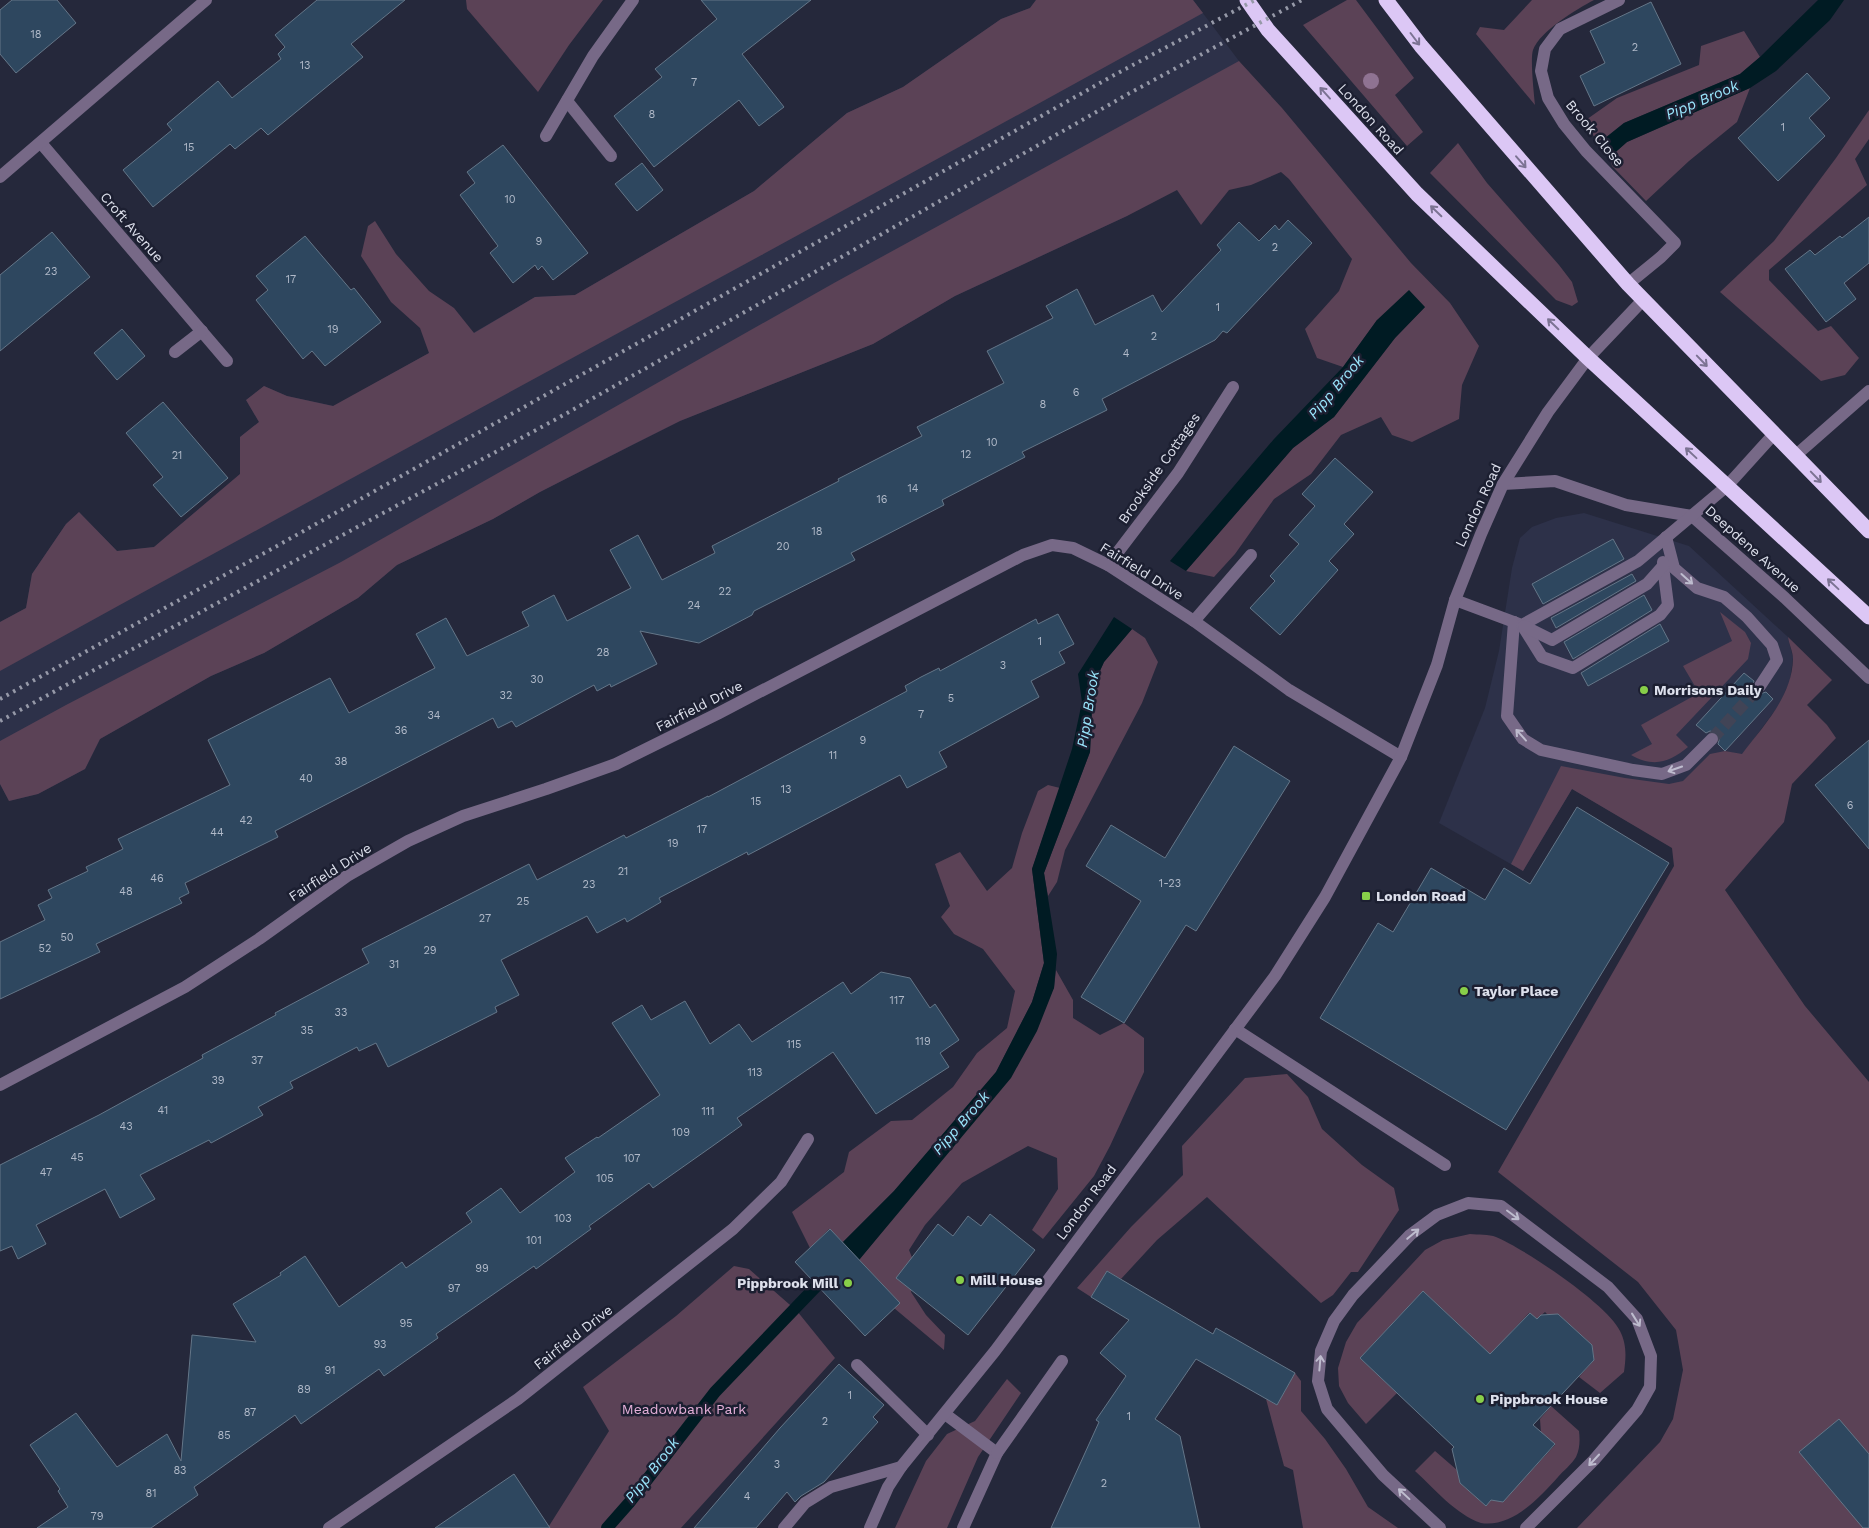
<svg xmlns="http://www.w3.org/2000/svg" width="1869" height="1528" font-family="'Work Sans',sans-serif">
<style>
.built{fill:#2d3149}
.green{fill:#5b4256}
.water{fill:#001b23}
.lines{fill:none;stroke-linecap:round;stroke-linejoin:round}
.stream{stroke:#001b23;stroke-width:12}
.building{fill:#2e475f;stroke:#647688}
.minor-tunnel{stroke:#414456;stroke-width:12;stroke-dasharray:12 6;stroke-linecap:butt}
.minor{stroke:#776987;stroke-width:12}
.highway{stroke:#dcc7f5;stroke-width:15}
.rail{stroke:#9699a8;stroke-width:4;stroke-dasharray:2.5 5;stroke-linecap:butt}
.tree{fill:#8f7392}
.oneway{stroke:#7c7393}
.oneway2{stroke:#bebcce}
.poi-dot{fill:#88cf49;stroke:#1c1f31;stroke-width:2}
.labels{text-anchor:middle;stroke-width:5;stroke-linejoin:round;paint-order:stroke}
.number-label{font-size:11px;fill:#b1bac9}
.street-label{font-size:14px;fill:#dde0ec;stroke:#1c1f31}
.poi-label{font-size:14px;font-weight:bold;fill:#dde0ec;stroke:#1c1f31;text-anchor:start}
.park-label{font-size:14px;fill:#e5b0d9;stroke:#1c1f31}
.water-label{font-size:15px;font-style:italic;fill:#99e5fc;stroke:#1c1f31}
</style>
<rect width="100%" height="100%" fill="#25283b"/>
<!-- built -->
<g class="built">
<path d="M1036 0H1193L1239 61 1242 134 1127 216 955 296 873 344 680 421 540 492 493 519 397 565 358 598 264 653 211 676 100 739 85 769 38 794 9 801 0 784V622L26 608 32 574 66 524 79 512 117 551 154 547 240 474V437L259 422 246 400 264 386 287 396 334 406 429 353 473 333 535 297 575 295 754 191 847 113 903 87 1001 19 1030 8Z"/>
<path d="M1584 513 1689 546 1788 637 1793 658 1790 681 1779 705 1742 755 1725 751 1673 848 1572 789 1523 871 1439 823 1485 708 1499 651 1512 568 1520 538 1532 527 1556 518Z"/>
</g>
<!-- green -->
<g class="green">
<path d="M466 0H603L569 45 538 92 467 9Z"/>
<path d="M1036 0H1193L1203 13C803 234 401 450 0 671V622L26 608 32 574 66 524 79 512 117 551 154 547 240 474V437L259 422 246 400 264 386 287 396 333 406 429 353 420 328 391 302 361 256 368 226 375 221 396 254 429 291 454 308 474 333 535 297 575 295 754 191 847 113 903 87 1001 19 1030 8Z"/>
<path d="M1347 0H1356L1414 78 1395 95 1423 132 1407 146 1303 25Z"/>
<path d="M1532 0H1594C1577 9 1540 31 1533 50 1530 59 1534 94 1535 105L1476 34 1480 27 1504 30Z"/>
<path d="M1744 31 1760 57 1740 74 1624 123 1599 143 1583 122 1617 98 1699 65 1701 46Z"/>
<path d="M1239 61 1282 108 1411 263 1450 303 1479 346 1462 385 1459 419 1412 442 1392 435 1381 417 1341 435 1311 474 1274 499 1235 554 1214 577 1186 571 1293 448 1334 417 1395 338 1425 307 1377 320 1343 367 1317 358 1305 329 1339 291 1352 259 1289 179 1281 172 1251 185 1229 190 1201 225 1177 190 1127 216 955 296 873 344 680 421 634 444 540 492 493 519 397 565 358 598 264 653 211 676 100 739 85 769 38 794 9 801 0 784V741L66 705 341 562 834 283Z"/>
<path d="M1750 88 1737 122 1689 161 1646 201 1612 166 1610 157 1627 142Z"/>
<path d="M1869 110V139L1855 159 1867 185 1769 270V280L1818 331 1831 326 1859 358 1845 375 1821 381 1720 292 1774 241 1836 158Z"/>
<path d="M1458 143 1487 183 1559 265 1572 282 1578 302 1572 306 1556 300 1430 173Z"/>
<path d="M1720 612 1745 632 1751 643 1748 659 1676 735 1688 747C1670 762 1654 768 1631 755L1652 744 1641 725 1699 693 1683 666 1732 641Z"/>
<path d="M1132 629 1145 638 1158 662 1142 703 1065 850 1057 882 1048 896 1044 873 1090 752 1093 686 1104 662Z"/>
<path d="M1788 637 1832 680 1807 705 1827 725 1836 738 1792 784 1784 822 1725 890 1805 1006 1869 1082V1528H1577L1660 1442 1673 1419 1683 1370 1676 1330 1638 1282 1498 1172 1674 866 1672 848 1572 789 1523 871 1511 864 1561 766 1625 778 1669 784 1683 781 1710 754 1725 751 1742 754C1763 726 1792 697 1793 659 1793 652 1789 644 1788 637Z"/>
<path d="M1048 785 1060 788 1032 869 1044 963 1032 1002 996 1072 894 1191 843 1242 829 1229 810 1248 792 1212 844 1172 849 1152 891 1121 912 1120 953 1087 977 1053 1007 1028 1015 991 983 949 954 934 941 917 950 906 935 864 960 852 987 891 1012 868 1022 833 1038 791Z"/>
<path d="M1056 970 1073 1000V1018L1100 1035 1124 1023 1144 1038V1072L1110 1146 1094 1176 1043 1239 1032 1230 1058 1189 1057 1158 1028 1146 962 1183 925 1225 909 1250 917 1270 911 1292 926 1315 945 1335 944 1350 894 1308 900 1303 859 1260 926 1177 1054 988Z"/>
<path d="M1287 1074 1308 1097 1322 1129 1362 1165 1394 1188 1399 1210 1358 1272H1351L1333 1295 1321 1303 1207 1197 1157 1240 1121 1279 1107 1271 1091 1297 1077 1288 1131 1227 1183 1175 1182 1146 1245 1078Z"/>
<path d="M1470 1234C1478 1235 1489 1234 1496 1237 1525 1249 1607 1304 1620 1331 1627 1345 1626 1357 1624 1372L1600 1393 1579 1377 1594 1360 1592 1345 1558 1314 1548 1315 1545 1312 1537 1319 1529 1313 1512 1331 1496 1360 1423 1291 1360 1358 1397 1393 1366 1424 1348 1403 1339 1386 1338 1368 1346 1342 1357 1323 1425 1250 1443 1240Z"/>
<path d="M734 1266 749 1269 797 1311 835 1358 681 1528H545L549 1526 609 1431 583 1387 676 1316Z"/>
<path d="M1295 1373 1301 1381V1411L1325 1439 1346 1469 1368 1507 1398 1528H1303L1293 1470 1284 1466 1266 1399 1277 1405Z"/>
<path d="M1007 1379 1021 1393 978 1457 947 1528H895L926 1461 947 1434 975 1421Z"/>
<path d="M1551 1406 1579 1431C1580 1439 1580 1449 1576 1457 1572 1464 1563 1471 1558 1477 1540 1497 1512 1528 1481 1523 1455 1514 1435 1489 1415 1471L1435 1451 1457 1470 1460 1483 1486 1506 1491 1500 1503 1501 1555 1445 1541 1433 1540 1419Z"/>
</g>
<!-- water -->
<g class="water">
<path d="M1818 0H1844L1830 20 1776 71 1750 88 1627 142 1610 157 1599 143 1624 123 1740 74 1760 57Z"/>
<path d="M1409 290 1425 307 1395 338 1334 417 1293 448 1186 571 1170 561 1274 439 1343 367 1377 320Z"/>
<path d="M1114 617 1132 629 1104 662 1093 686 1090 752 1044 873 1057 954 1054 988 1037 1031 1011 1078 859 1260 843 1242 894 1191 996 1072 1032 1002 1044 963 1032 869 1072 749 1082 702 1078 674Z"/>
</g>
<g class="lines">
<!-- stream -->
<path class="stream" d="M607 1528 629 1503 715 1392 828 1274"/>
</g>
<!-- building -->
<g class="building">
<path d="M12 0H57L76 23 16 73 0 54V10Z"/>
<path d="M317 0H405L351 44 363 57 268 135 261 128 235 149 230 144 153 207 123 170 172 130 167 124 218 81 232 98 281 59 278 54 285 47 275 35Z"/>
<path d="M701 0H811L742 54 784 107 759 126 739 100 654 167 614 116 662 77 655 69 717 19Z"/>
<path d="M1651 2 1681 64 1594 106 1580 76 1605 63 1590 31Z"/>
<path d="M1807 73 1830 98 1809 118 1825 136 1778 181 1738 138Z"/>
<path d="M503 145 588 253 553 280 542 266 538 270 535 265 513 283 490 253 498 246 460 195 475 183 467 172Z"/>
<path d="M642 163 663 190 637 211 615 184Z"/>
<path d="M1869 217V263L1844 283 1856 299 1826 322 1785 269 1810 250 1815 255 1840 236 1842 238Z"/>
<path d="M1288 220 1312 243 1227 333 1223 331 1215 340 1102 399 1107 410 1022 452 1025 457 942 500 944 505 851 553 855 560 754 611 752 615 699 643 640 631 657 664 611 687 610 684 597 691 594 685 516 727 512 721 498 728 493 718 275 831 278 837 185 883 189 893 179 898 182 903 96 944 100 952 0 999V942L45 920 38 905 52 898 48 890 88 871 86 867 123 849 118 839 230 785 208 740 330 678 349 713 435 668 416 634 446 618 467 656 529 626 522 612 554 595 567 621 631 588 610 550 638 535 662 580 715 553 712 546 839 481 838 479 922 436 917 427 1004 383 987 351 1053 318 1046 306 1077 289 1095 325 1153 295 1162 312 1221 250 1217 245 1239 222 1259 241 1275 225 1279 230Z"/>
<path d="M52 232 90 277 0 351V275Z"/>
<path d="M305 236 351 290 354 288 381 322 325 366 312 351 303 359 256 300 268 290 256 276Z"/>
<path d="M122 329 145 356 117 380 94 353Z"/>
<path d="M163 402 228 478 181 517 153 485 163 477 126 433Z"/>
<path d="M1335 458 1373 492 1344 524 1354 534 1329 561 1338 570 1280 635 1250 608 1275 581 1270 576 1299 544 1289 535 1315 506 1302 494Z"/>
<path d="M1613 539 1624 559 1543 604 1532 584Z"/>
<path d="M1632 574 1636 581 1556 628 1551 618Z"/>
<path d="M1644 595 1652 610 1573 659 1564 642Z"/>
<path d="M1058 614 1074 644 1059 652 1065 663 1031 681 1039 697 939 752 947 767 907 788 900 775 748 855 747 852 659 898 661 902 627 922 625 918 597 933 587 916 501 960 519 995 495 1007 497 1012 388 1067 376 1043 359 1051 357 1047 290 1082 293 1088 258 1107 263 1115 211 1143 209 1140 140 1175 155 1199 120 1218 105 1189 36 1225 46 1244 18 1259 12 1246 0 1251V1165L99 1115 203 1058 202 1055 276 1015 275 1013 369 963 362 949 529 864 537 880 624 835 626 838 708 796V797L907 691 905 686 921 677 939 668 940 671 1036 619 1038 624Z"/>
<path d="M1660 624 1669 641 1588 686 1581 673Z"/>
<path d="M1744 673 1754 681 1752 686 1755 692 1760 694 1766 692 1773 699 1725 751 1718 744 1720 737 1717 733 1710 731 1706 733 1696 725Z"/>
<path d="M1869 740V849L1815 785Z"/>
<path d="M1234 746 1290 781 1196 931 1186 925 1124 1023 1081 997 1141 901 1086 866 1111 825 1165 858Z"/>
<path d="M1577 807 1669 863 1506 1130 1320 1018 1378 923 1393 932 1431 868 1485 900 1504 868 1530 884Z"/>
<path d="M881 972 910 978 930 1008 935 1004 959 1040 940 1053 949 1067 876 1114 833 1052 737 1118 742 1125 714 1145 653 1188 649 1183 589 1226 591 1229 536 1269 534 1266 436 1334 438 1338 384 1376 379 1369 301 1424 295 1415 194 1487 198 1495 151 1528H37L68 1507 58 1491 60 1489 30 1445 76 1413 117 1467 167 1434 181 1461 192 1335 256 1342 233 1304 281 1275 280 1273 305 1256 339 1307 402 1262 406 1268 472 1222 466 1213 501 1188 520 1213 575 1172 565 1158 597 1137 598 1138 660 1095 612 1023 642 1005 651 1020 685 1001 710 1044 739 1024 752 1042 843 982 851 994Z"/>
<path d="M990 1214 1035 1250 968 1335 896 1278 938 1224 953 1236 968 1216 981 1226Z"/>
<path d="M830 1229 900 1303 865 1336 795 1262Z"/>
<path d="M1107 1271 1213 1334 1216 1328 1295 1373 1277 1405 1196 1359 1155 1419 1180 1436 1200 1528H1051L1099 1422 1096 1420 1126 1376 1100 1353 1129 1320 1091 1297Z"/>
<path d="M1423 1291 1490 1354 1530 1313 1537 1319 1541 1315 1558 1314 1592 1345 1594 1360 1533 1425 1555 1444 1503 1502 1491 1500 1486 1506 1460 1483 1452 1449 1454 1447 1360 1358Z"/>
<path d="M839 1364 884 1405 873 1417 878 1422 824 1482 801 1496 795 1502 787 1492 756 1528H694L780 1428Z"/>
<path d="M1839 1419 1869 1454V1528H1863L1799 1452Z"/>
<path d="M514 1474 550 1528H435Z"/>
</g>
<g class="lines">
<!-- minor-tunnel -->
<path class="minor-tunnel" d="M1712 739 1760 686"/>
<!-- minor -->
<g class="minor">
<path d="M1619 0 1560 29 1545 49 1541 71 1548 98 1564 124 1586 151 1675 243 1661 257 1628 284"/>
<path d="M567 101 611 156"/>
<path d="M546 136 593 56 633 0"/>
<path d="M41 143 227 361"/>
<path d="M0 177 206 0"/>
<path d="M175 352 202 331"/>
<path d="M1795 456 1869 391"/>
<path d="M1503 484 1555 481 1626 505 1692 516 1785 598 1869 678"/>
<path d="M1666 537 1674 568 1697 588 1724 597 1747 617 1772 645 1777 660 1760 686"/>
<path d="M1108 565 1178 473 1233 387"/>
<path d="M1455 600 1522 625 1638 561 1727 486 1774 434"/>
<path d="M1194 621 1251 555"/>
<path d="M1514 622 1507 716 1523 739 1541 750 1633 770 1662 774 1686 765 1712 739"/>
<path d="M1522 625 1542 657 1573 668 1660 615 1668 605 1663 566"/>
<path d="M1524 626 1552 640 1647 584 1663 566V562"/>
<path d="M1235 1029 1445 1165"/>
<path d="M0 1085 185 987 259 939 347 876 408 841 463 816 546 789 616 764 719 713 1023 555 1052 545 1073 548 1108 565 1194 621 1289 690 1401 757"/>
<path d="M857 1365 928 1435"/>
<path d="M945 1414 997 1453 963 1528"/>
<path d="M997 1453 1062 1361"/>
<path d="M329 1528 518 1399 733 1229 781 1182 808 1139"/>
<path d="M784 1528 805 1503 831 1487 901 1467"/>
<path d="M870 1528 888 1487 901 1467 995 1351 1275 976 1325 897 1401 757 1437 665 1455 600 1481 534 1503 484 1548 412 1588 358 1643 300"/>
<path d="M1440 1528 1383 1475 1327 1409 1318 1381 1321 1351 1334 1321 1353 1295 1410 1235 1437 1215 1468 1203 1501 1206 1608 1287 1637 1319 1651 1356 1650 1387 1637 1410 1594 1460 1526 1528"/>
</g>
<!-- highway -->
<g class="highway">
<path d="M1247 0 1268 30 1417 194 1588 358 1869 617"/>
<path d="M1386 0 1421 46 1628 284 1869 531"/>
</g>
<!-- rail -->
<g class="rail">
<path d="M0 699 268 551 1116 74 1255 0"/>
<path d="M0 721 560 417 1128 94 1302 0"/>
</g>
</g>
<!-- trees -->
<circle class="tree" cx="1371" cy="81" r="8"/>
<!-- one-way arrows -->
<defs><path id="oneway-shaft" d="M-6 0H5M1.5-3L5.5 0L1.5 3" fill="none" stroke-width="1.6" stroke-linecap="round" stroke-linejoin="round" transform="scale(1.25)"/></defs>
<g class="oneway">
<use href="#oneway-shaft" transform="translate(1415 39) rotate(53)"/>
<use href="#oneway-shaft" transform="translate(1325 93) rotate(-132)"/>
<use href="#oneway-shaft" transform="translate(1521 162) rotate(49)"/>
<use href="#oneway-shaft" transform="translate(1436 211) rotate(-136)"/>
<use href="#oneway-shaft" transform="translate(1553 324) rotate(-136)"/>
<use href="#oneway-shaft" transform="translate(1702 361) rotate(46)"/>
<use href="#oneway-shaft" transform="translate(1691 453) rotate(-137)"/>
<use href="#oneway-shaft" transform="translate(1816 477) rotate(46)"/>
<use href="#oneway-shaft" transform="translate(1833 584) rotate(-137)"/>
</g>
<g class="oneway2">
<use href="#oneway-shaft" transform="translate(1687 579) rotate(42)"/>
<use href="#oneway-shaft" transform="translate(1521 735) rotate(-132)"/>
<use href="#oneway-shaft" transform="translate(1675 769) rotate(161)"/>
<use href="#oneway-shaft" transform="translate(1513 1215) rotate(37)"/>
<use href="#oneway-shaft" transform="translate(1413 1234) rotate(-40)"/>
<use href="#oneway-shaft" transform="translate(1636 1320) rotate(58)"/>
<use href="#oneway-shaft" transform="translate(1320 1363) rotate(-85)"/>
<use href="#oneway-shaft" transform="translate(1594 1460) rotate(133)"/>
<use href="#oneway-shaft" transform="translate(1404 1494) rotate(-137)"/>
</g>
<!-- markers -->
<g class="poi-dot">
<circle cx="1644" cy="690" r="5"/>
<rect x="1361" y="891" width="10" height="10" rx="2.5"/>
<circle cx="1464" cy="991" r="5"/>
<circle cx="960" cy="1280" r="5"/>
<circle cx="848" cy="1283" r="5"/>
<circle cx="1480" cy="1399" r="5"/>
</g>
<g class="labels">
<!-- number labels -->
<g class="number-label">
<text x="36" y="38">18</text>
<text x="1635" y="51">2</text>
<text x="305" y="69">13</text>
<text x="694" y="86">7</text>
<text x="652" y="118">8</text>
<text x="1783" y="131">1</text>
<text x="189" y="151">15</text>
<text x="510" y="203">10</text>
<text x="539" y="245">9</text>
<text x="1275" y="251">2</text>
<text x="51" y="275">23</text>
<text x="291" y="283">17</text>
<text x="1218" y="311">1</text>
<text x="333" y="333">19</text>
<text x="1154" y="340">2</text>
<text x="1126" y="357">4</text>
<text x="1076" y="396">6</text>
<text x="1043" y="408">8</text>
<text x="992" y="446">10</text>
<text x="966" y="458">12</text>
<text x="177" y="459">21</text>
<text x="913" y="492">14</text>
<text x="882" y="503">16</text>
<text x="817" y="535">18</text>
<text x="783" y="550">20</text>
<text x="725" y="595">22</text>
<text x="694" y="609">24</text>
<text x="1040" y="645">1</text>
<text x="603" y="656">28</text>
<text x="1003" y="669">3</text>
<text x="537" y="683">30</text>
<text x="506" y="699">32</text>
<text x="951" y="702">5</text>
<text x="921" y="718">7</text>
<text x="434" y="719">34</text>
<text x="401" y="734">36</text>
<text x="863" y="744">9</text>
<text x="833" y="759">11</text>
<text x="341" y="765">38</text>
<text x="306" y="782">40</text>
<text x="786" y="793">13</text>
<text x="756" y="805">15</text>
<text x="1850" y="809">6</text>
<text x="246" y="824">42</text>
<text x="702" y="833">17</text>
<text x="217" y="836">44</text>
<text x="673" y="847">19</text>
<text x="623" y="875">21</text>
<text x="157" y="882">46</text>
<text x="1170" y="887">1-23</text>
<text x="589" y="888">23</text>
<text x="126" y="895">48</text>
<text x="523" y="905">25</text>
<text x="485" y="922">27</text>
<text x="67" y="941">50</text>
<text x="45" y="952">52</text>
<text x="430" y="954">29</text>
<text x="394" y="968">31</text>
<text x="897" y="1004">117</text>
<text x="341" y="1016">33</text>
<text x="307" y="1034">35</text>
<text x="923" y="1045">119</text>
<text x="794" y="1048">115</text>
<text x="257" y="1064">37</text>
<text x="755" y="1076">113</text>
<text x="218" y="1084">39</text>
<text x="163" y="1114">41</text>
<text x="708" y="1115">111</text>
<text x="126" y="1130">43</text>
<text x="681" y="1136">109</text>
<text x="77" y="1161">45</text>
<text x="632" y="1162">107</text>
<text x="46" y="1176">47</text>
<text x="605" y="1182">105</text>
<text x="563" y="1222">103</text>
<text x="534" y="1244">101</text>
<text x="482" y="1272">99</text>
<text x="454" y="1292">97</text>
<text x="406" y="1327">95</text>
<text x="380" y="1348">93</text>
<text x="330" y="1374">91</text>
<text x="304" y="1393">89</text>
<text x="850" y="1399">1</text>
<text x="250" y="1416">87</text>
<text x="1129" y="1420">1</text>
<text x="825" y="1425">2</text>
<text x="224" y="1439">85</text>
<text x="777" y="1468">3</text>
<text x="180" y="1474">83</text>
<text x="1104" y="1487">2</text>
<text x="151" y="1497">81</text>
<text x="747" y="1500">4</text>
<text x="97" y="1520">79</text>
</g>
<!-- street labels -->
<g class="street-label">
<text transform="translate(1371 119) rotate(48)" y="5">London Road</text>
<text transform="translate(1595 133) rotate(50)" y="5">Brook Close</text>
<text transform="translate(132 227) rotate(49)" y="5">Croft Avenue</text>
<text transform="translate(1159 468) rotate(-55)" y="5">Brookside Cottages</text>
<text transform="translate(1478 505) rotate(-65)" y="5">London Road</text>
<text transform="translate(1753 549) rotate(42)" y="5">Deepdene Avenue</text>
<text transform="translate(1142 571) rotate(32)" y="5">Fairfield Drive</text>
<text transform="translate(699 706) rotate(-27)" y="5">Fairfield Drive</text>
<text transform="translate(330 872) rotate(-33)" y="5">Fairfield Drive</text>
<text transform="translate(1086 1202) rotate(-53)" y="5">London Road</text>
<text transform="translate(573 1337) rotate(-38)" y="5">Fairfield Drive</text>
</g>
<!-- poi labels -->
<g class="poi-label">
<text x="1654" y="695">Morrisons Daily</text>
<text x="1376" y="901">London Road</text>
<text x="1474" y="996">Taylor Place</text>
<text x="970" y="1285">Mill House</text>
<text x="838" y="1288" text-anchor="end">Pippbrook Mill</text>
<text x="1490" y="1404">Pippbrook House</text>
</g>
<!-- park labels -->
<g class="park-label">
<text x="684" y="1414">Meadowbank Park</text>
</g>
<!-- water labels -->
<g class="water-label">
<text transform="translate(1702 100) rotate(-23)" y="5">Pipp Brook</text>
<text transform="translate(1336 387) rotate(-50)" y="5">Pipp Brook</text>
<text transform="translate(1088 709) rotate(-81)" y="5">Pipp Brook</text>
<text transform="translate(961 1123) rotate(-49)" y="5">Pipp Brook</text>
<text transform="translate(652 1470) rotate(-52)" y="5">Pipp Brook</text>
</g>
</g>
</svg>
